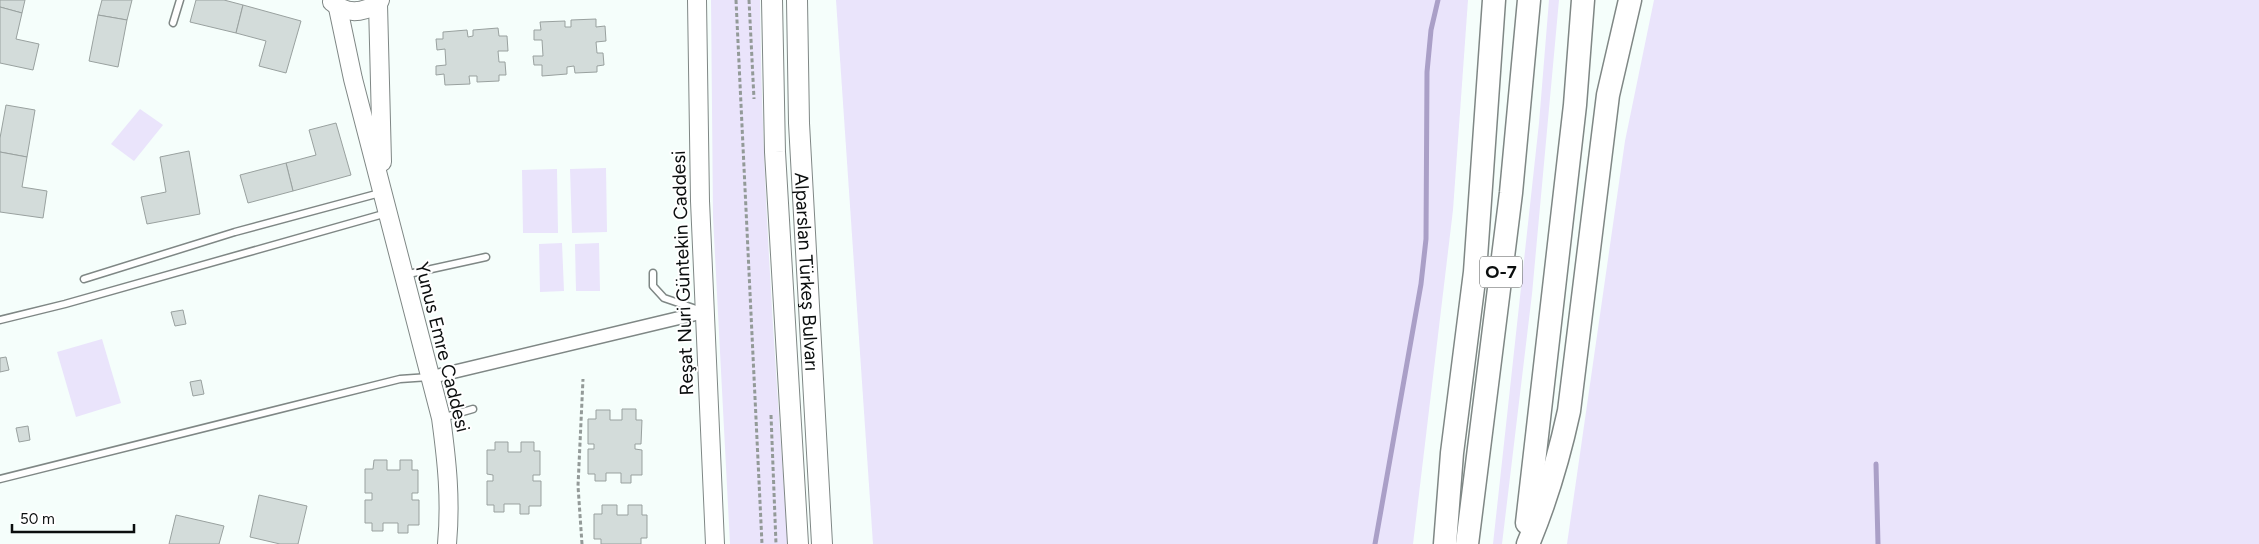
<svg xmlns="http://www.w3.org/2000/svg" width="2259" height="544" font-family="Figtree,sans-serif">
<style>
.green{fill:#eae4fb}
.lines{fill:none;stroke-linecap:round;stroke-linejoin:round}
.stream{stroke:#aa9fc7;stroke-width:5}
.building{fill:#d3dcda;stroke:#99a19f}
.lane-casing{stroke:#7f8785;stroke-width:9}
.street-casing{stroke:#7f8785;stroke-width:15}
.secondary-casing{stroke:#7f8785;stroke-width:20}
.primary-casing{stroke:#7f8785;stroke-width:22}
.highway-casing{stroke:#7f8785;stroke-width:25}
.path{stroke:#939a98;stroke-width:3;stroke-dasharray:4 2.5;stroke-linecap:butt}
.lane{stroke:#fff;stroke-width:6}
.street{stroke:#fff;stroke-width:12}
.secondary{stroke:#fff;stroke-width:18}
.primary{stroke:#fff;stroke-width:20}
.highway{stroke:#fff;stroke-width:22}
.labels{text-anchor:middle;stroke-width:4;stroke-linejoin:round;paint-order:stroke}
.shield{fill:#fff;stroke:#545656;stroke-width:1}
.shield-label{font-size:18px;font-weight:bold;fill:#0b0e0e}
.street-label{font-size:19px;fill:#0b0e0e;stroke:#fff}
</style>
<rect width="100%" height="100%" fill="#f5fefb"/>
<!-- green -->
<g class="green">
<path d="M711 0H760C762 182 775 363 788 544H730L713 217Z"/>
<path d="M836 0H1468L1453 210 1413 544H873Z"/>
<path d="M1549 0H1559L1532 294 1502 544H1493L1539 123Z"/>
<path d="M1654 0H2259V544H1567L1625 141Z"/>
<path d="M140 109 163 125 134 161 111 144Z"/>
<path d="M606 168 607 232 572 233 570 169Z"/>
<path d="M557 169 558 233H523L522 170Z"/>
<path d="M562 243 564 291 540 292 539 244Z"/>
<path d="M599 243 600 291H576L575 244Z"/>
<path d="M102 339 121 403 76 417 57 352Z"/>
</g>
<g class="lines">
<!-- stream -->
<g class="stream">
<path d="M1876 464 1878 544"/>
<path d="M1375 544 1421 284 1426 239 1427 72 1431 30 1438 0"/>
</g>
</g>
<!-- building -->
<g class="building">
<path d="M0 0H25L22 13 0 7Z"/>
<path d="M102 0H132L127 20 98 15Z"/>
<path d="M196 0H224L243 5 236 33 190 22Z"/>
<path d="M243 5 301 21 286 73 259 66 266 41 236 33Z"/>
<path d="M0 7 22 13 16 39 39 44 33 70 0 63Z"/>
<path d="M98 15 127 20 118 67 89 61Z"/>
<path d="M596 19V27L605 26 606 41 596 42 597 53H603L604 65 597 66V72L575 73 574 66 567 67V74L542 76V65H534L533 56H543L542 40H534V30H541L540 22 565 21V27H571V20Z"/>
<path d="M498 28 499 36H507L508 51H498L499 62H505L506 75H499V81L477 82V76H469L470 84 445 85 444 74 436 75V66L446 65 445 49 437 50 436 39H443V32L467 30 468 37 473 36V30Z"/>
<path d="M6 105 35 110 27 157 0 152V138Z"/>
<path d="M336 123 351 175 293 191 286 163 316 155 309 130Z"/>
<path d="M189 151 200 214 147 224 141 197 166 192 160 157Z"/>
<path d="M0 152 27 157 22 187 47 191 43 218 0 212Z"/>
<path d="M286 163 293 191 248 203 240 175Z"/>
<path d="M183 310 186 324 175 326 171 312Z"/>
<path d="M6 357 9 370 0 372V358Z"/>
<path d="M201 380 204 394 193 396 190 382Z"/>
<path d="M622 409H636V420H642L641 444H635V449L642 450V475H631V483H621V473H606V481H595V474H588V449H594V444H588V419H596V410H610V420H622Z"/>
<path d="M28 426 30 440 19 442 16 428Z"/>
<path d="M495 442H508V452H521V442H534V451H540V475H533V481H541V506H529V514H520V504H504V512H494V505H487V481H493V475L487 474V450H495Z"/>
<path d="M374 460H387V470H400V460H412V470H418V493H412V500H419V525H408V533H398V523H383V531H372V523H365V500H372V493H365V469H373Z"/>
<path d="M259 495 307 506 298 544H280L250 537Z"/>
<path d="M602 505H617V515H628V505H642V515H647V538H641V544H601V539H594V514H602Z"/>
<path d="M176 515 224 526 219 544H169Z"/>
</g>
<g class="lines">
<defs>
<g id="lane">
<path d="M173 23 180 0"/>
<path d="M653 273V286L664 298 702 311"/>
<path d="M404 275 486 257"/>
<path d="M84 279 235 232 380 193"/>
<path d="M0 320 65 304 387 213"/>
<path d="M442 418 473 409"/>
<path d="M0 479 400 379 429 377"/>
</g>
<path id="street" d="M432 377 704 312"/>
<g id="secondary">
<path d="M380 0 378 4 382 162"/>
<path d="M697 0 700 201 715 544"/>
<path d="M332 2C347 15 361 13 378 4"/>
<path d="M338 8 353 79 441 418C447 462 451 500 447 544"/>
</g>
<g id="primary">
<path d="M772 0 775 152 798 544"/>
<path id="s1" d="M797 0 799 123 822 544"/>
</g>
<g id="highway">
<path d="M1527 523 1575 105 1583 0"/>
<path d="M1445 544 1452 453 1475 272 1494 0"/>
<path d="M1467 544 1511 193 1529 0"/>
<path d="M1528 544C1546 501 1559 457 1569 411L1608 95 1630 0"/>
</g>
</defs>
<!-- lane casing -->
<use href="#lane" class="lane-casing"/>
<!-- street casing -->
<use href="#street" class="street-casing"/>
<!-- secondary casing -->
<use href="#secondary" class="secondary-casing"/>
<!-- primary casing -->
<use href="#primary" class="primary-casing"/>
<!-- highway casing -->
<use href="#highway" class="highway-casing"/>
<!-- path -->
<g class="path">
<path d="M736 0 762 544"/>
<path d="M749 0 754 99"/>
<path d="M771 415 776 544"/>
<path d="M582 544 578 486 583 379"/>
</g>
<!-- lane -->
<use href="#lane" class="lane"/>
<!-- street -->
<use href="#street" class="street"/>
<!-- secondary -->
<use href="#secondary" class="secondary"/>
<!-- primary -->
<use href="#primary" class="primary"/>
<!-- highway -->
<use href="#highway" class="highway"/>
</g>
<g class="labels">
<!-- shield labels -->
<rect class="shield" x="1480" y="256.5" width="42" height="31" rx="4"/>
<g class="shield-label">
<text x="1501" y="278">O-7</text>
</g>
<!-- street labels -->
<g class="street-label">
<text dy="7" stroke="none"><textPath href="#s1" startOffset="272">Alparslan Türkeş Bulvarı</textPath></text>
<text transform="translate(682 273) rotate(-92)" y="7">Reşat Nuri Güntekin Caddesi</text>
<text transform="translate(443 347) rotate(76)" y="7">Yunus Emre Caddesi</text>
</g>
</g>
<!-- scale -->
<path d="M12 524v8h122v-8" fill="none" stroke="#0b0e0e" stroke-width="2.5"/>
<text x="20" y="524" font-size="15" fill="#0b0e0e" stroke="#ffffff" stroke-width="4" paint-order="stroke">50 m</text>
</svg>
